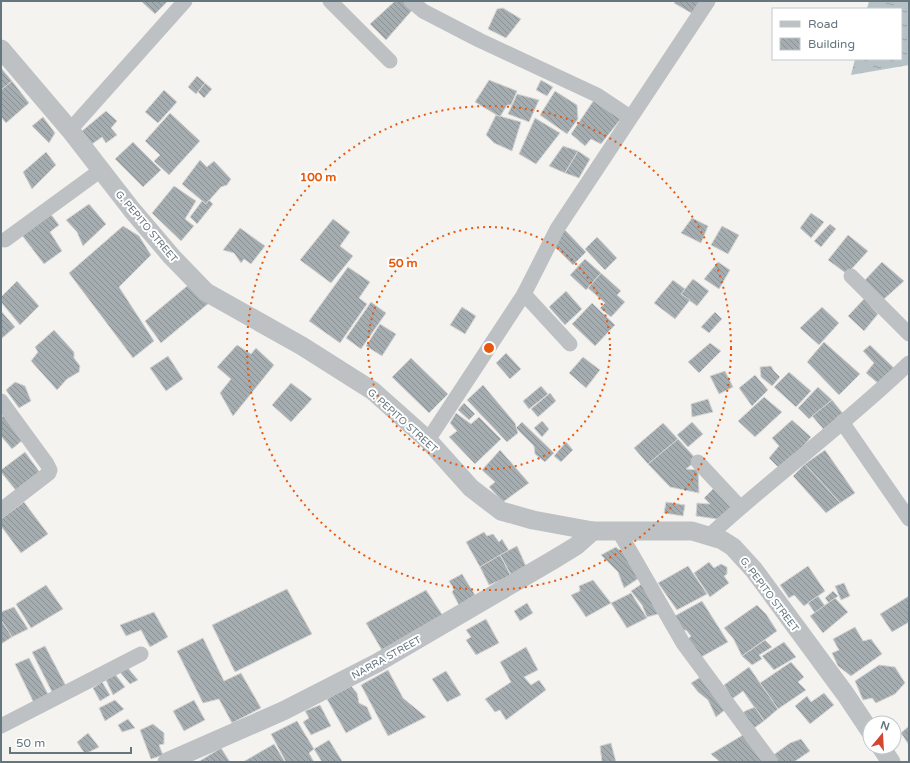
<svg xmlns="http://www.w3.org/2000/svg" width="910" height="763" font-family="'Varela Round',sans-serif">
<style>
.water{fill:url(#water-ripples)}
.building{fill:url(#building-back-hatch);stroke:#d5d4d3}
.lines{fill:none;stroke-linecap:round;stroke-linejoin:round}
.minor{stroke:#bdc1c4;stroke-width:15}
.tertiary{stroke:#bdc1c4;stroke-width:19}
.ring{fill:none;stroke:#e8590c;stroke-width:2;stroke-dasharray:2 4}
.labels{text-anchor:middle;stroke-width:4;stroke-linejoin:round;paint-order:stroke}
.street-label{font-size:10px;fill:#65767e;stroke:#fff}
.centre{fill:#e8590c;stroke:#fff;stroke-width:2}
.ring-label{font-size:12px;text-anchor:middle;font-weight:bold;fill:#e8590c;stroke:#fff;stroke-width:4;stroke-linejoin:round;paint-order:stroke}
</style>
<defs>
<pattern id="water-ripples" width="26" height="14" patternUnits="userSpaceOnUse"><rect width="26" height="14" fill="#b6c2c5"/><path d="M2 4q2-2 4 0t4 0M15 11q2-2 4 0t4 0" fill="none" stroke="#98a2a5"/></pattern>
<pattern id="building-back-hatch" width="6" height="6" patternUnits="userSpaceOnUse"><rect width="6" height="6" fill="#a5adb0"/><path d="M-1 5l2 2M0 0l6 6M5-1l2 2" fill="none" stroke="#8a9194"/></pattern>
</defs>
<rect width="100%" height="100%" fill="#f4f3f0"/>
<!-- water -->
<path class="water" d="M869 1H909V65L851 75 855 59H901V9H867Z"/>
<!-- building -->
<g class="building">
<path d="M141 1H168L155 14Z"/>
<path d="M395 1H407L414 8 386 40 370 24Z"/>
<path d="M676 1H701L693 14 674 3Z"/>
<path d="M503 8 521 19 506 38 488 29 497 9Z"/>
<path d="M1 68 12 81 1 90Z"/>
<path d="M197 76 205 83 196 94 188 87Z"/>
<path d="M489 80 517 91 511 105H507L500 117 475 102Z"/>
<path d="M541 80 553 87 547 96 536 90Z"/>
<path d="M12 81 29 103 6 123 1 117V90Z"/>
<path d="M205 83 212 89 204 98 198 92Z"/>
<path d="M164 90 177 102 158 123 145 112Z"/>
<path d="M555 91 577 105 578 119 567 134 540 115Z"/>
<path d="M517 94 539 100 529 122 508 114Z"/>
<path d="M596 97 623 116 601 144 591 139 585 146 571 134Z"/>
<path d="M106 111 117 121 111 128 117 135 106 143 102 137 92 144 82 131Z"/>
<path d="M170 113 200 141 169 175 154 161 160 155 145 141Z"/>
<path d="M496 115 521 122 512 151 494 143 486 135Z"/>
<path d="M43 117 55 133 49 143 32 126Z"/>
<path d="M535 118 560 133 536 164 519 154Z"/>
<path d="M133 142 161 170 143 187 115 159Z"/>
<path d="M563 146 578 151 565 173 549 166Z"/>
<path d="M578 151 590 159 579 178 565 173Z"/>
<path d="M46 152 56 165 32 189 23 172Z"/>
<path d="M200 160 207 167 214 161 231 179 227 185 221 187 206 204 182 184Z"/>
<path d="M174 186 196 201 185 219 194 226 181 241 152 213Z"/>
<path d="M209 200 213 204 197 224 190 217 202 201 206 204Z"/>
<path d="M89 204 106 224 83 246 77 232 66 220Z"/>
<path d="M50 213 59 225 50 232 62 251 44 264 21 234Z"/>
<path d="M811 213 824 222 811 238 800 228Z"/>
<path d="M692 218 708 226 701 243 681 233Z"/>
<path d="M333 219 350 232 340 246 353 256 331 283 300 260Z"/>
<path d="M830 224 836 229 821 247 814 241Z"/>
<path d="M123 226 139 236 151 255 119 287 154 341 133 358 69 273Z"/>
<path d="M722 226 739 235 728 254 711 245Z"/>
<path d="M240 228 265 246 251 264 244 259 241 263 234 253 223 250Z"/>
<path d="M565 230 586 252 573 265 551 243Z"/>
<path d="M848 235 868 251 847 274 828 260Z"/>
<path d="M597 237 617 258 605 270 585 249Z"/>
<path d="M585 259 601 273 586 290 570 275Z"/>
<path d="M718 262 730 270 719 289 704 279Z"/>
<path d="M882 262 904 281 883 300 863 282Z"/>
<path d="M348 267 370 282 359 298 367 304 340 343 309 321Z"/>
<path d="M601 273 621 291 617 295 625 302 611 317 600 308 605 303 588 288Z"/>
<path d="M693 279 709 291 697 306 681 294Z"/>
<path d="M673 280 685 289 681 294 690 300 675 319 654 303Z"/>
<path d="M17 281 39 306 20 325 1 302V297Z"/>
<path d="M192 282 209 303 161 343 145 321Z"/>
<path d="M566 291 582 309 565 325 549 307Z"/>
<path d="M864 299 878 314 864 331 848 316Z"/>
<path d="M371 302 386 313 361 349 346 338Z"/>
<path d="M592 303 615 325 595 346 572 324Z"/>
<path d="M462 307 476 316 465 334 450 325Z"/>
<path d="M822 307 839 323 819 345 800 328Z"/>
<path d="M1 311 15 327 1 339Z"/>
<path d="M715 312 722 319 709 333 701 327Z"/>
<path d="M380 324 396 334 382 356 366 346Z"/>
<path d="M54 330 74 352V358L80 366 79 372 67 379 57 390 31 361 38 352 35 347Z"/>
<path d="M824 342 860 374 839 395 807 362Z"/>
<path d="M710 343 721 351 699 373 688 362Z"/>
<path d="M237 345 251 354 256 348 274 365 233 416 220 393 231 379 217 367Z"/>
<path d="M870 345 896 370 880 385 866 373 874 363 863 351Z"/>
<path d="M506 353 521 369 510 379 496 363Z"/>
<path d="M168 356 183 379 166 391 150 368Z"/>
<path d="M583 357 600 370 586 388 569 373Z"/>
<path d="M411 358 448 394 429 413 392 377Z"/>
<path d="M771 366 774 371 780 377 772 386 761 377 760 367Z"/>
<path d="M725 371 733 387 719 394 710 376Z"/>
<path d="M789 372 811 391 796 407 774 387Z"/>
<path d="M755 375 768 390 752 406 739 388Z"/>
<path d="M15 382 25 386 31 401 19 408 6 390Z"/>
<path d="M291 383 312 399 291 422 272 405Z"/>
<path d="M483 385 515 423 518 433 507 442 467 400Z"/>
<path d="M541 386 548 394 529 409 523 401Z"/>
<path d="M818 387 832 400 809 419 798 408Z"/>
<path d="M550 393 556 401 538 417 531 409Z"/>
<path d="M764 397 782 412 755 437 738 421Z"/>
<path d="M708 399 713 412 692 417 691 404Z"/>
<path d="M832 400 845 416 826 432 812 416Z"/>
<path d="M464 403 475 414 469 420 458 410Z"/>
<path d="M456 413 471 424 479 417 501 439 475 464 449 437 457 431 450 423Z"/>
<path d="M4 415 24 439 12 449 1 436V418Z"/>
<path d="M792 420 811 437 794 457 779 468 769 458 779 446 772 438Z"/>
<path d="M542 421 549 429 542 437 534 428Z"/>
<path d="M522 422 554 453 545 462 535 454 534 446 516 428Z"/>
<path d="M692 422 703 434 688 447 677 435Z"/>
<path d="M663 423 678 439 648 464 634 448Z"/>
<path d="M678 439 697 460 686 469 698 470 699 493 670 487 648 464Z"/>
<path d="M566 442 573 450 561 462 554 456Z"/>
<path d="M500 450 529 483 503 502 489 487 495 482 482 470Z"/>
<path d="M825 450 855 493 840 503 805 464Z"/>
<path d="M25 452 41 474 18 493 1 472V470Z"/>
<path d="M805 464 840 503 826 513 793 476Z"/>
<path d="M716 486 733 507 717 519 696 516 697 503 710 504 704 498Z"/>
<path d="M24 502 48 534 21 553 1 526V519Z"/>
<path d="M666 502 685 505 683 516 664 513Z"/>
<path d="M484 532 487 536 493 534 499 542 502 539 509 551 480 567 466 542Z"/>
<path d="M517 546 529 573 514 580 500 555Z"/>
<path d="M616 547 633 561 639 578 624 588 618 572 601 555Z"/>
<path d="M500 555 511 576 489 585 480 567Z"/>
<path d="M709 562 714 568 721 564 727 567V574L724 576 729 583 710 597 694 573Z"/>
<path d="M688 566 707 594 677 610 658 583Z"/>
<path d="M808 566 825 591 804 606 794 595 789 598 780 585Z"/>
<path d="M462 574 475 595 459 605 452 592 454 589 449 581Z"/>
<path d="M593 580 611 603 586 617 571 595 580 591 579 586Z"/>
<path d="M643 583 662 613 647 617 642 605 631 591Z"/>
<path d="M844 583 850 596 841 600 835 586Z"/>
<path d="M46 585 63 609 31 628 16 604Z"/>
<path d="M287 589 312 634 235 672 212 625Z"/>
<path d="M426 590 445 619 383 652 366 623Z"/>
<path d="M833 591 838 596 829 603 825 598Z"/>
<path d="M631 593 647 618 627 628 611 603Z"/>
<path d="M818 596 825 606 815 613 808 603Z"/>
<path d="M909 596V622L892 632 880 614Z"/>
<path d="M835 598 848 612 823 633 810 616Z"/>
<path d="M702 601 728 642 696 660 687 640 691 636 686 630 681 631 671 618Z"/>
<path d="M527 603 533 613 520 621 514 611Z"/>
<path d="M757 605 766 614 777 631 742 656 733 638 724 628Z"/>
<path d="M14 607 28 629 12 637 1 620V612Z"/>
<path d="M154 612 168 637 150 647 141 630 126 636 120 625Z"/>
<path d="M486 619 499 643 476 655 466 640 471 637 466 630Z"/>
<path d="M1 620 12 637 1 644Z"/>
<path d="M855 627 863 641 871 639 882 654 851 676 838 666 832 653 839 650 833 639Z"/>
<path d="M203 638 224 681 241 673 261 708 232 723 219 699 203 703 177 651Z"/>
<path d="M765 640 772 647 759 655 762 659 752 665 742 656Z"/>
<path d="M784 642 796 657 774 670 762 656Z"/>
<path d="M45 646 66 686 52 692 32 652Z"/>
<path d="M526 647 538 670 524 677 531 685 539 680 546 690 506 720 500 710 495 712 485 699 511 682 500 662Z"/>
<path d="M29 658 49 696 34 703 15 664Z"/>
<path d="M791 662 804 677 798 682 806 690 778 709 760 683Z"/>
<path d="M879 665 895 667 905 683 895 694 876 703 872 698 863 700 855 681Z"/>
<path d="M127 667 138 680 130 684 119 671Z"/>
<path d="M749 667 778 709 764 721 743 691 732 699 724 685Z"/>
<path d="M388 670 403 698 426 717 388 736 361 685Z"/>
<path d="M446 671 461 695 447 702 432 679Z"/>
<path d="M115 674 125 687 113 695 106 680Z"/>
<path d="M702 676 726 709 716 717 708 700 698 692 691 683Z"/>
<path d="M102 682 110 695 100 701 93 688Z"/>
<path d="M351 686 357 693 359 703 367 707 372 719 346 733 327 699Z"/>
<path d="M824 693 834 705 810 724 795 706 807 696 811 702Z"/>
<path d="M115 700 124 709 105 721 99 708Z"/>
<path d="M194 700 205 720 184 731 173 711Z"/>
<path d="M320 705 331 726 311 735 303 722 309 718 305 711Z"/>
<path d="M755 707 764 721 750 731 740 717 745 711Z"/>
<path d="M128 719 135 728 122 732 118 725Z"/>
<path d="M297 721 314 749 309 753 314 762H286L271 734Z"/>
<path d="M153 724 164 733V744L159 745 163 755 151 759 140 730Z"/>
<path d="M909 726V745L901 733Z"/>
<path d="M88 733 99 747 85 754 77 742Z"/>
<path d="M743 735 763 762H720L711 754Z"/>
<path d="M801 739 810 751 794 762H776L772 756 790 743Z"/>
<path d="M329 740 342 761 341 762H322L314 749Z"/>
<path d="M611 743 616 762H602L600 746Z"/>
<path d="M274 744 285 762H243Z"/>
<path d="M221 748 230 762H198Z"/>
</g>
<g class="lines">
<!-- minor -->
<g class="minor">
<path d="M330 1 390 61"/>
<path d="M411 1 423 11 479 40 597 95 630 117"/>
<path d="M70 130 185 1"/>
<path d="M5 240 101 170"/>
<path d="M851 276 909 334"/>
<path d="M524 294 570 344"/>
<path d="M1 401 47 464 50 470 49 473 1 510"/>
<path d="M842 422 909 519"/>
<path d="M428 440 524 294 557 229 708 1"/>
<path d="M698 462 740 507"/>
<path d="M618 530 683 643 771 762"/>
<path d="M710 535C774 476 846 424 909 363"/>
<path d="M1 726 141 654"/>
</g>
<!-- tertiary -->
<g class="tertiary">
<path d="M1 49 70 130 132 210 172 257 206 292 302 346 373 391 428 440 471 488 501 511 533 520 593 531H692L722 540 733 547 754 570 846 695 870 731"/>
<path d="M881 747 891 762"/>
<path d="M167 762 283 711 377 663 553 560 576 546 593 531"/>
</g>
</g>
<!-- distance rings -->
<g class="ring">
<circle cx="489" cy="348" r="121"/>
<circle cx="489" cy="348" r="242"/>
</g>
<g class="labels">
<!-- street labels -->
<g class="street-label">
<text transform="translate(147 226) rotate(50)" y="4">G. PEPITO STREET</text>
<text transform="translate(403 420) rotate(42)" y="4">G. PEPITO STREET</text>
<text transform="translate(770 594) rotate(53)" y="4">G. PEPITO STREET</text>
<text transform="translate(386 657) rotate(-29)" y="4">NARRA STREET</text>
</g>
</g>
<circle cx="489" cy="348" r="6" class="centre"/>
<g class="ring-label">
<text x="318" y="181">100 m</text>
<text x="403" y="267">50 m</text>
</g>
<!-- border -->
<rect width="910" height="763" fill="none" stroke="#65767e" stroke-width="4"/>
<!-- legend -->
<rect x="772" y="8" width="130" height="52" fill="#ffffff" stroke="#c1c8cb"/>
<rect x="780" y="21" width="20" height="6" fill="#bdc1c4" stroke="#c1c8cb"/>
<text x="808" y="28" font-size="12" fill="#65767e">Road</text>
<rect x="780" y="38" width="20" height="12" fill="url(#building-back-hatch)" stroke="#c1c8cb"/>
<text x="808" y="48" font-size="12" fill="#65767e">Building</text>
<!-- north arrow -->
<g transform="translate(882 735) rotate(18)"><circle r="19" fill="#ffffff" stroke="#c1c8cb"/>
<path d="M0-3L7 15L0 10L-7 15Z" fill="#d34631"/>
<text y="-6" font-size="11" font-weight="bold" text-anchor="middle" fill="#65767e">N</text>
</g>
<!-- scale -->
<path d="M10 747v6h121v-6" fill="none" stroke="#65767e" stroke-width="2"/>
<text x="16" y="747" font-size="12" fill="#65767e" stroke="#ffffff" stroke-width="3" paint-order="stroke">50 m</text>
</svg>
